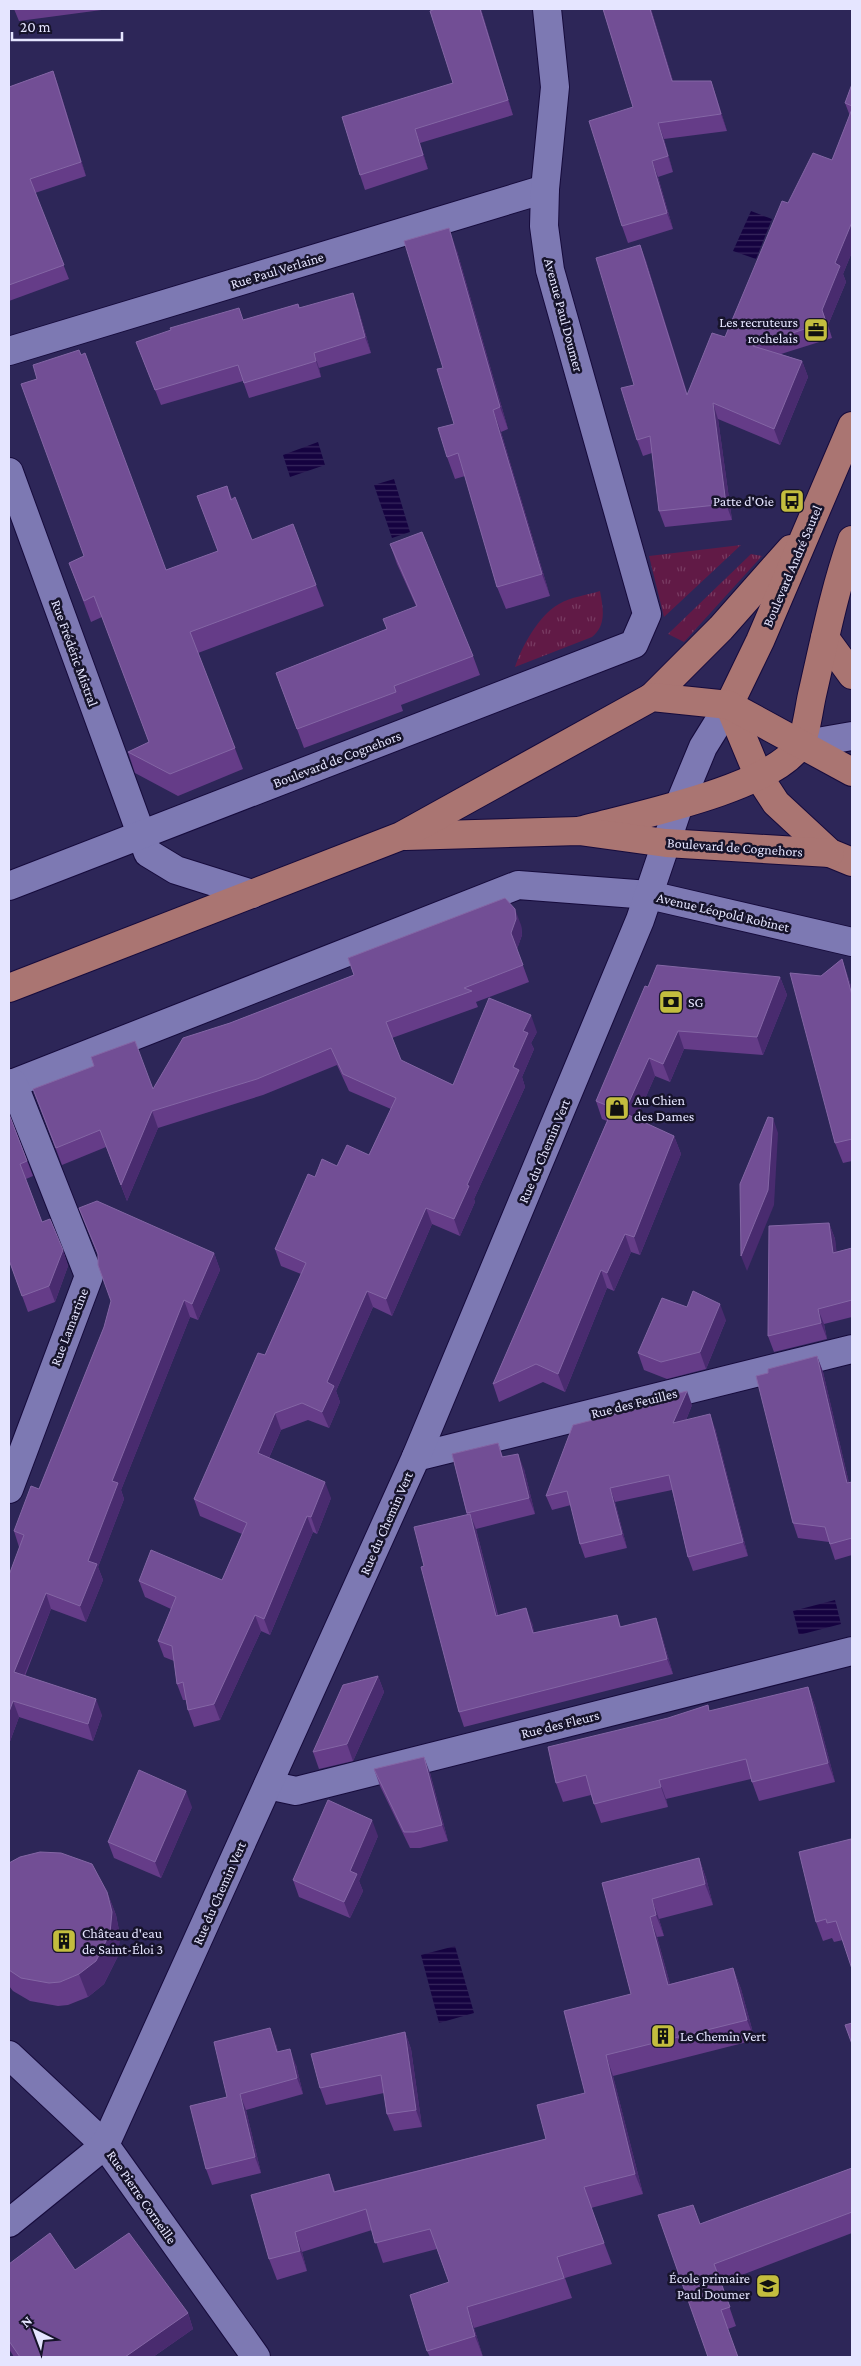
<svg xmlns="http://www.w3.org/2000/svg" width="861" height="2366" font-family="'Crimson Pro',serif">
<style>
.grass{fill:url(#grass-tufts)}
.water{fill:url(#water-rules)}
.lines{fill:none;stroke-linecap:round;stroke-linejoin:round}
.street-casing{stroke:#160b3c;stroke-width:30}
.primary-casing{stroke:#160b3c;stroke-width:30}
.street{stroke:#7d79b3;stroke-width:28}
.primary{stroke:#aa7572;stroke-width:28}
.wall{fill:#653c88}
.shaded-wall{fill:#492b6f}
.building{fill:#724e95;stroke:#8466a5}
.labels{text-anchor:middle;stroke-width:5;stroke-linejoin:round;paint-order:stroke}
.street-label{font-size:14px;fill:#e5e5ff;stroke:#16132a}
.poi-label{font-size:14px;fill:#e5e5ff;stroke:#16132a;text-anchor:start}
</style>
<defs>
<pattern id="grass-tufts" width="24" height="20" patternUnits="userSpaceOnUse" patternTransform="scale(1.25)"><rect width="24" height="20" fill="#611a46"/><path d="M3 7l-1-3M5 7V3M7 7l1-3M15 17l-1-3M17 17v-4M19 17l1-3" fill="none" stroke="#783b62"/></pattern>
<pattern id="water-rules" width="6" height="5" patternUnits="userSpaceOnUse" patternTransform="scale(1.25)"><rect width="6" height="5" fill="#150240"/><path d="M0 2.5h6" fill="none" stroke="#37275d"/></pattern>
</defs>
<rect width="100%" height="100%" fill="#2d2658"/>
<!-- grass -->
<g class="grass">
<path d="M741 545 664 617 649 556Z"/>
<path d="M751 554 762 556 684 642 668 634Z"/>
<path d="M600 591C603 608 607 625 592 637L515 667C522 646 539 615 559 604 571 597 587 595 600 591Z"/>
</g>
<!-- water -->
<g class="water">
<path d="M751 211 772 219 756 259 733 251Z"/>
<path d="M318 442 325 465 290 477 283 455Z"/>
<path d="M394 479 410 532 392 538 374 485Z"/>
<path d="M835 1600 841 1624 799 1635 793 1611Z"/>
<path d="M455 1946 474 2013 439 2023 421 1955Z"/>
</g>
<g class="lines">
<defs>
<g id="street">
<path d="M9 351 545 189"/>
<path d="M9 472 148 853 176 870 252 894"/>
<path d="M800 745 852 736"/>
<path d="M9 886 634 644 647 614 550 270 544 226 545 189 555 87 547 9"/>
<path d="M9 1085 518 885 649 895 852 942"/>
<path d="M416 1457 852 1349"/>
<path d="M9 1489 89 1276 13 1083"/>
<path d="M268 1785 296 1791 852 1651"/>
<path d="M9 2055 105 2145 256 2357"/>
<path d="M9 2223 105 2145 416 1457 640 920 679 805 703 747 729 705"/>
</g>
<g id="primary">
<path d="M825 638 852 675"/>
<path d="M652 697 721 628 791 549"/>
<path d="M729 705 760 641 852 426"/>
<path d="M729 705 759 777 776 803 830 853 852 862"/>
<path d="M579 831C630 817 771 789 799 746 806 736 809 708 812 695 824 643 834 591 852 540"/>
<path d="M405 836 579 831 666 843 830 853"/>
<path d="M9 988 401 836 652 697 729 705 852 772"/>
</g>
</defs>
<!-- street casing -->
<use href="#street" class="street-casing"/>
<!-- primary casing -->
<use href="#primary" class="primary-casing"/>
<!-- street -->
<use href="#street" class="street"/>
<!-- primary -->
<use href="#primary" class="primary"/>
</g>
<!-- wall -->
<g class="wall">
<path d="M14 9H109L19 21Z"/>
<path d="M435 9H481L513 115 420 143 428 169 365 190 360 175 453 83Z"/>
<path d="M603 9H651L673 81H711L727 131 664 139 673 172 658 177 673 229 628 243 622 226 633 107Z"/>
<path d="M53 71 58 85 86 176 35 193 69 279 9 301V87Z"/>
<path d="M852 84V252L843 274 846 282 828 325 832 338 781 354 802 361 808 377 780 445 718 419 732 520 665 527 659 511 652 453 643 456 637 440 634 385 640 245 646 261 687 394 725 337 788 203 832 160 850 116 845 103Z"/>
<path d="M457 251 508 429 501 432 550 596 506 609 497 587 465 476 455 479 447 457 454 424 443 368Z"/>
<path d="M298 304 300 308H358L371 353 319 368 321 377 249 398 243 381 161 405 136 342 243 320Z"/>
<path d="M37 379 166 570 218 551 197 496 227 486 232 499 252 540 316 585 324 606 198 653 243 769 178 796 135 773 128 752 149 742 102 617 91 622 69 563 84 556Z"/>
<path d="M390 544 473 656 480 675 401 705 403 711 304 748 276 673 386 629 416 606 397 564Z"/>
<path d="M521 925 522 935 517 949 529 982 476 1002 478 1007 392 1038 401 1060 453 1085 537 1032 531 1043 534 1049 522 1077 525 1087 474 1199 475 1202 460 1236 432 1224 392 1316 373 1307 336 1391 340 1402 329 1428 308 1420 281 1430 269 1458 331 1498 317 1534 313 1532 270 1635 261 1631 220 1720 194 1727 188 1710 186 1700H183L177 1684 174 1661 164 1657 158 1641 171 1609 145 1597 139 1581 222 1580 242 1534 200 1516 194 1499 265 1355 301 1274 281 1266 275 1249 315 1177 337 1166 369 1155 391 1109 349 1091 337 1065 263 1095 158 1128 127 1201 106 1147 62 1165 33 1089H153L230 1023 354 975 348 958Z"/>
<path d="M842 959 852 989V1161L843 1163 835 1143 821 976Z"/>
<path d="M780 977 787 995 763 1055 684 1049 670 1082 655 1076 636 1119 674 1136 681 1154 640 1255 631 1252 614 1291 607 1288 565 1392 543 1382 499 1402 493 1384 607 1121 602 1119 596 1101 648 987Z"/>
<path d="M9 1114 33 1176 26 1179 42 1222 63 1250 68 1266 55 1302 28 1312 9 1260Z"/>
<path d="M79 1208 214 1253 220 1270 198 1320 190 1317 121 1490 124 1499 98 1567 103 1580 86 1622 51 1609 25 1676 102 1715 93 1741 19 1717 9 1744 19 1547 14 1531 39 1489 104 1327 111 1301 98 1255Z"/>
<path d="M829 1223 835 1239 836 1252 852 1248V1317L824 1324 827 1339 774 1352 768 1336Z"/>
<path d="M726 1320 706 1369 667 1379 644 1370 638 1353Z"/>
<path d="M817 1356 823 1372 849 1483 852 1482V1555L835 1560 829 1542 798 1538 793 1523 768 1373Z"/>
<path d="M692 1405 686 1420 715 1428 748 1556 693 1571 688 1557 672 1490 615 1502 627 1548 585 1558 580 1544 571 1505 552 1510 546 1496Z"/>
<path d="M498 1443 503 1457 524 1469 535 1514 476 1529 498 1615 532 1623 534 1633 617 1615 621 1627 656 1618 661 1633 673 1674 464 1727 459 1712 424 1566 467 1515 452 1454Z"/>
<path d="M378 1676 384 1692 353 1761 319 1769 313 1752Z"/>
<path d="M808 1687 815 1706 835 1782 759 1801 751 1779 666 1799 668 1807 601 1823 591 1795 563 1802 556 1783 710 1711Z"/>
<path d="M374 1769 430 1773 448 1841 420 1848H410L380 1786Z"/>
<path d="M192 1807 161 1878 114 1858 108 1842Z"/>
<path d="M378 1836 359 1881 363 1891 350 1918 299 1897 293 1880Z"/>
<path d="M852 1843 843 1940 834 1942 832 1938 823 1941 816 1922Z"/>
<path d="M699 1858 706 1878 713 1905 659 1919 664 1936 657 1937 670 1984 733 1968 741 1989 755 2040 613 2076 643 2194 591 2208 612 2264 565 2278 572 2298 474 2328 483 2357H430L427 2351 449 2282 437 2249 383 2263 372 2230 302 2252 307 2271 277 2280 269 2259 329 2174 335 2191 546 2139 585 2093 631 1994 602 1883Z"/>
<path d="M9 1863 107 1892 116 1915 120 1936 118 1956 104 1984 88 1997 68 2005 58 2006 30 2001 13 1991 9 1986Z"/>
<path d="M405 2032 411 2049 422 2127 394 2131 387 2114 384 2093 326 2105 320 2088Z"/>
<path d="M276 2044 278 2052 296 2065 303 2094 246 2110 261 2173 212 2185 206 2169 227 2097Z"/>
<path d="M852 2168V2233L721 2283 736 2326 728 2329 658 2215 700 2224Z"/>
<path d="M9 2264 75 2270 188 2313 193 2329 153 2357H14L9 2349Z"/>
</g>
<!-- shaded-wall -->
<g class="shaded-wall">
<path d="M480 9H481L513 115 508 100Z"/>
<path d="M650 9H651L678 97 672 81Z"/>
<path d="M53 71 58 85 86 176 81 162Z"/>
<path d="M711 81 717 98 727 131 721 114Z"/>
<path d="M658 123 664 139 673 172 668 156Z"/>
<path d="M415 129 420 143 428 169 423 155Z"/>
<path d="M652 161 658 177 673 229 667 213Z"/>
<path d="M852 222V252L843 274 846 282 828 325 822 310 835 263Z"/>
<path d="M449 228 457 251 508 429 500 407Z"/>
<path d="M640 245 646 261 693 411 687 395Z"/>
<path d="M353 293 358 308 371 353 365 337Z"/>
<path d="M314 353 319 368 321 377 316 361Z"/>
<path d="M802 361 808 377 780 445 774 429Z"/>
<path d="M713 403 718 419 732 520 726 504Z"/>
<path d="M493 410 501 432 550 596 542 574Z"/>
<path d="M515 909 521 925 522 935 517 949 511 933Z"/>
<path d="M842 959 852 989V995Z"/>
<path d="M780 977 787 995 763 1055 757 1037Z"/>
<path d="M531 1015 537 1032 531 1043 534 1049 522 1077 525 1087 474 1199 475 1202 460 1236 454 1219 467 1185 513 1067 523 1031Z"/>
<path d="M678 1031 684 1049 670 1082 663 1064Z"/>
<path d="M649 1058 655 1076 631 1131 624 1113Z"/>
<path d="M152 1111 158 1128 127 1201 121 1185Z"/>
<path d="M773 1118 778 1133 774 1205 747 1271 741 1256Z"/>
<path d="M674 1136 681 1154 640 1255 634 1237Z"/>
<path d="M426 1208 432 1224 392 1316 386 1299Z"/>
<path d="M829 1223 835 1239 839 1269 833 1253Z"/>
<path d="M625 1234 631 1252 614 1291 607 1273Z"/>
<path d="M63 1250 68 1266 55 1302 49 1286Z"/>
<path d="M214 1253 220 1270 198 1320 192 1304Z"/>
<path d="M601 1270 607 1288 565 1392 558 1374Z"/>
<path d="M367 1291 373 1307 336 1391 340 1402 329 1428 322 1412 327 1382Z"/>
<path d="M184 1300 190 1317 121 1490 124 1499 98 1567 103 1580 86 1622 80 1606 88 1561 112 1481Z"/>
<path d="M720 1304 726 1320 706 1369 700 1352Z"/>
<path d="M818 1309 824 1324 827 1339 821 1323Z"/>
<path d="M817 1356 823 1372 852 1496 847 1483Z"/>
<path d="M687 1391 692 1405 679 1437 673 1423Z"/>
<path d="M275 1413 281 1430 264 1469 258 1453Z"/>
<path d="M710 1414 715 1428 748 1556 743 1542Z"/>
<path d="M518 1454 524 1469 535 1514 529 1498Z"/>
<path d="M325 1482 331 1498 317 1534 311 1517Z"/>
<path d="M610 1488 615 1502 627 1548 622 1534Z"/>
<path d="M470 1514 476 1529 501 1631 496 1616Z"/>
<path d="M307 1516 313 1532 270 1635 264 1619Z"/>
<path d="M46 1593 51 1609 19 1688 14 1672Z"/>
<path d="M526 1608 532 1623 538 1648 533 1633Z"/>
<path d="M255 1615 261 1631 220 1720 214 1704Z"/>
<path d="M656 1618 661 1633 673 1674 667 1659Z"/>
<path d="M378 1676 384 1692 353 1761 347 1744Z"/>
<path d="M808 1687 815 1706 835 1782 828 1763Z"/>
<path d="M96 1699 102 1715 93 1741 88 1724Z"/>
<path d="M13 1701 19 1717 9 1744V1712Z"/>
<path d="M424 1757 430 1773 448 1841 442 1825Z"/>
<path d="M659 1780 666 1799 668 1807 661 1787Z"/>
<path d="M186 1791 192 1807 161 1878 155 1862Z"/>
<path d="M372 1820 378 1836 359 1881 363 1891 350 1918 344 1902 350 1871Z"/>
<path d="M699 1858 706 1878 713 1905 705 1884Z"/>
<path d="M107 1892 116 1915 120 1936 118 1956 104 1984 88 1997 79 1974Z"/>
<path d="M652 1899 659 1919 664 1936 656 1915Z"/>
<path d="M650 1917 657 1937 676 2005 668 1985Z"/>
<path d="M733 1968 741 1989 755 2040 747 2020Z"/>
<path d="M270 2028 276 2044 282 2068 277 2052Z"/>
<path d="M405 2032 411 2049 422 2127 416 2110Z"/>
<path d="M290 2049 296 2065 303 2094 297 2078Z"/>
<path d="M606 2055 613 2076 643 2194 635 2174Z"/>
<path d="M240 2094 246 2110 261 2173 255 2157Z"/>
<path d="M295 2232 302 2252 307 2271 300 2251Z"/>
<path d="M467 2307 474 2328 483 2357 475 2336Z"/>
<path d="M188 2313 193 2329 153 2357H125Z"/>
</g>
<!-- building -->
<g class="building">
<path d="M435 9H480L508 100 415 129 423 155 360 175 342 117 453 83 430 11Z"/>
<path d="M603 9H650L672 81H711L721 114 658 123 668 156 652 161 667 213 622 226 589 121 633 107Z"/>
<path d="M53 71 81 162 30 179 64 265 9 285V87Z"/>
<path d="M852 84V106L845 103Z"/>
<path d="M852 109V222L835 263 840 266 822 310 826 322 753 346 802 361 774 429 713 403 726 504 659 511 650 436 637 440 621 388 634 385 596 258 640 245 687 395 712 333 725 337 782 201 788 203 813 153 832 160Z"/>
<path d="M449 228 500 407 493 410 542 574 497 587 458 453 447 457 438 428 454 424 437 369 443 368 404 241Z"/>
<path d="M353 293 365 337 314 353 316 361 244 383 238 365 155 390 136 342 171 330 170 328 239 308 243 320 298 304 299 308Z"/>
<path d="M79 350 81 355 85 353 166 570 218 551 197 496 227 486 231 500 235 497 252 540 293 524 316 585 190 632 235 748 170 774 128 752 149 742 94 596 84 601 69 563 84 556 21 384 37 379 33 365Z"/>
<path d="M422 532 473 656 394 686 396 692 297 729 276 673 387 629 383 619 417 606 390 544Z"/>
<path d="M505 898 515 909 516 919 511 933 523 965 464 988 472 991 386 1022 401 1060 453 1085 489 998 531 1015 523 1031 528 1033 513 1067 519 1070 467 1185 469 1186 454 1219 426 1208 386 1299 367 1291 327 1382 334 1386 322 1412 302 1403 275 1413 258 1453 325 1482 311 1517 307 1516 264 1619 255 1615 214 1704 188 1710 183 1682 177 1684 172 1646 158 1641 176 1597 139 1581 151 1550 222 1580 247 1523 194 1499 258 1353 265 1355 306 1263 275 1249 308 1174 315 1177 322 1159 337 1166 347 1145 369 1155 396 1098 343 1074 331 1048 257 1079 152 1111 121 1185 100 1130 56 1148 33 1089 94 1066 91 1057 135 1041 153 1089 183 1038 230 1023 354 975 348 958Z"/>
<path d="M842 959 852 995V1139L835 1143 790 973 821 976Z"/>
<path d="M657 965 780 977 757 1037 678 1031 663 1064 649 1058 624 1113 674 1136 634 1237 625 1234 607 1273 601 1270 558 1374 536 1364 493 1384 613 1108 596 1101 645 986 648 987Z"/>
<path d="M9 1114 27 1161 20 1164 42 1222 50 1219 63 1250 49 1286 22 1296 9 1260Z"/>
<path d="M768 1117 773 1118 768 1190 741 1256 740 1184Z"/>
<path d="M97 1201 214 1253 192 1304 184 1300 112 1481 118 1483 88 1561 97 1564 80 1606 46 1593 14 1672 96 1699 88 1724 13 1701 9 1712V1575L24 1535 14 1531 31 1486 39 1489 104 1327 111 1301 98 1265V1254L79 1208Z"/>
<path d="M829 1223 833 1253 852 1248V1300L818 1309 821 1323 768 1336 769 1226Z"/>
<path d="M693 1291 720 1304 700 1352 661 1362 638 1353 662 1298 687 1307Z"/>
<path d="M817 1356 847 1483 852 1482V1538L830 1544 825 1527 793 1523 756 1376 768 1373V1369Z"/>
<path d="M687 1391 673 1423 710 1414 743 1542 688 1557 669 1475 610 1488 622 1534 580 1544 567 1491 546 1496 573 1425 644 1407 647 1401Z"/>
<path d="M498 1443 502 1457 518 1454 529 1498 467 1513 452 1454Z"/>
<path d="M470 1514 496 1616 526 1608 533 1633 617 1615 620 1627 656 1618 667 1659 459 1712 421 1567 424 1566 414 1527Z"/>
<path d="M378 1676 347 1744 313 1752 343 1685Z"/>
<path d="M808 1687 828 1763 752 1782 746 1759 659 1780 661 1787 594 1804 586 1775 556 1783 548 1747 668 1718 708 1705 709 1711Z"/>
<path d="M424 1757 442 1825 414 1832H404L374 1769Z"/>
<path d="M139 1770 186 1791 155 1862 108 1842Z"/>
<path d="M328 1800 372 1820 350 1871 357 1874 344 1902 293 1880Z"/>
<path d="M851 1839 852 1845V1969L836 1921 827 1923 826 1919 816 1922 799 1852Z"/>
<path d="M40 1852 61 1853 92 1864 107 1892 112 1912 110 1933 96 1961 79 1974 60 1982 49 1983 21 1978 9 1970V1863L20 1857Z"/>
<path d="M699 1858 705 1884 652 1899 656 1915 650 1917 668 1985 733 1968 747 2020 606 2055 635 2174 584 2187 604 2243 557 2257 564 2278 467 2307 475 2336 427 2351 410 2295 449 2282 430 2229 375 2243 366 2209 295 2232 300 2251 269 2259 251 2195 329 2174 334 2192 546 2139 537 2105 585 2093 564 2011 631 1994 602 1883Z"/>
<path d="M852 2023V2044L845 2025Z"/>
<path d="M270 2028 277 2052 290 2049 297 2078 240 2094 255 2157 206 2169 190 2106 227 2097 214 2042Z"/>
<path d="M405 2032 416 2110 387 2114 381 2075 320 2088 311 2054Z"/>
<path d="M852 2168V2212L714 2264 730 2307 721 2310 738 2357H708L658 2215 693 2205 700 2224Z"/>
<path d="M50 2233 75 2270 129 2233 188 2313 125 2357H20L9 2341V2264Z"/>
</g>
<!-- icons -->
<defs>
<symbol id="office-square" viewBox="-11 -11 22 22"><rect x="-9" y="-9" width="18" height="18" rx="4" fill="#c3bd3e" stroke="#16132a"/><path d="M-6-3h4V-5.5h4V-3h4V5H-6ZM-1-4.5V-3h2v-1.5ZM-6 0V1H6V0Z" fill="#111"/></symbol>
<symbol id="bus-square" viewBox="-11 -11 22 22"><rect x="-9" y="-9" width="18" height="18" rx="4" fill="#c3bd3e" stroke="#16132a"/><path d="M-5-6H5V4H4V6H2V4H-2V6H-4V4H-5ZM-3.5-4V0h7V-4ZM-3.5 1.2v1.5H-2V1.2ZM2 1.2v1.5H3.5V1.2Z" fill="#111"/></symbol>
<symbol id="bank-square" viewBox="-11 -11 22 22"><rect x="-9" y="-9" width="18" height="18" rx="4" fill="#c3bd3e" stroke="#16132a"/><path d="M-6-4H6V4H-6ZM0-2.3a2.3 2.3 0 1 0 0 4.6a2.3 2.3 0 1 0 0-4.6Z" fill="#111"/></symbol>
<symbol id="shop-square" viewBox="-11 -11 22 22"><rect x="-9" y="-9" width="18" height="18" rx="4" fill="#c3bd3e" stroke="#16132a"/><path d="M-5-2.5h2.3a2.7 3.5 0 0 1 5.4 0H5L5.5 6h-11ZM-1.5-2.5h3a1.5 2.3 0 0 0-3 0Z" fill="#111"/></symbol>
<symbol id="building-square" viewBox="-11 -11 22 22"><rect x="-9" y="-9" width="18" height="18" rx="4" fill="#c3bd3e" stroke="#16132a"/><path d="M-4-6H4V6H1V3H-1V6H-4ZM-2.5-4.3h1.7v1.8h-1.7ZM.8-4.3h1.7v1.8H.8ZM-2.5-1h1.7V.8h-1.7ZM.8-1h1.7V.8H.8Z" fill="#111"/></symbol>
<symbol id="school-square" viewBox="-11 -11 22 22"><rect x="-9" y="-9" width="18" height="18" rx="4" fill="#c3bd3e" stroke="#16132a"/><path d="M0-5L7-2L0 1L-7-2ZM-4 1L0 2.5L4 1V4Q0 6-4 4Z" fill="#111"/></symbol>
</defs>
<g fill-rule="evenodd">
<use href="#office-square" x="802" y="316" width="28" height="28"/>
<use href="#bus-square" x="778" y="487" width="28" height="28"/>
<use href="#bank-square" x="657" y="988" width="28" height="28"/>
<use href="#shop-square" x="603" y="1094" width="28" height="28"/>
<use href="#building-square" x="50" y="1927" width="28" height="28"/>
<use href="#building-square" x="649" y="2022" width="28" height="28"/>
<use href="#school-square" x="754" y="2272" width="28" height="28"/>
</g>
<g class="labels">
<!-- street labels -->
<g class="street-label">
<text transform="translate(277 270) rotate(-17)" y="5">Rue Paul Verlaine</text>
<text transform="translate(564 315) rotate(75)" y="5">Avenue Paul Doumer</text>
<text transform="translate(792 566) rotate(-67)" y="5">Boulevard André Sautel</text>
<text transform="translate(75 653) rotate(70)" y="5">Rue Frédéric Mistral</text>
<text transform="translate(337 759) rotate(-21)" y="5">Boulevard de Cognehors</text>
<text transform="translate(735 847) rotate(4)" y="5">Boulevard de Cognehors</text>
<text transform="translate(723 912) rotate(13)" y="5">Avenue Léopold Robinet</text>
<text transform="translate(544 1151) rotate(-67)" y="5">Rue du Chemin Vert</text>
<text transform="translate(69 1327) rotate(-69)" y="5">Rue Lamartine</text>
<text transform="translate(634 1403) rotate(-14)" y="5">Rue des Feuilles</text>
<text transform="translate(386 1523) rotate(-66)" y="5">Rue du Chemin Vert</text>
<text transform="translate(560 1724) rotate(-14)" y="5">Rue des Fleurs</text>
<text transform="translate(219 1893) rotate(-66)" y="5">Rue du Chemin Vert</text>
<text transform="translate(142 2197) rotate(55)" y="5">Rue Pierre Corneille</text>
</g>
<!-- poi labels -->
<g class="poi-label">
<text x="798" y="327" text-anchor="end">Les recruteurs<tspan x="798" dy="16">rochelais</tspan></text>
<text x="774" y="506" text-anchor="end">Patte d'Oie</text>
<text x="688" y="1007">SG</text>
<text x="634" y="1105">Au Chien<tspan x="634" dy="16">des Dames</tspan></text>
<text x="82" y="1938">Château d'eau<tspan x="82" dy="16">de Saint-Éloi 3</tspan></text>
<text x="680" y="2041">Le Chemin Vert</text>
<text x="750" y="2283" text-anchor="end">École primaire<tspan x="750" dy="16">Paul Doumer</tspan></text>
</g>
</g>
<!-- border -->
<rect width="861" height="2366" fill="none" stroke="#e5e5ff" stroke-width="20"/>
<!-- north arrow -->
<g transform="translate(35 2331) rotate(318)" stroke="#16132a" stroke-width="4" paint-order="stroke">
<path d="M0-4L9 19L0 12L-9 19Z" fill="#e5e5ff"/>
<text y="-8" font-size="14" font-weight="bold" text-anchor="middle" fill="#e5e5ff">N</text>
</g>
<!-- scale -->
<path d="M12 32v8h110v-8" fill="none" stroke="#e5e5ff" stroke-width="2.5"/>
<text x="20" y="32" font-size="15" fill="#e5e5ff" stroke="#16132a" stroke-width="4" paint-order="stroke">20 m</text>
</svg>
